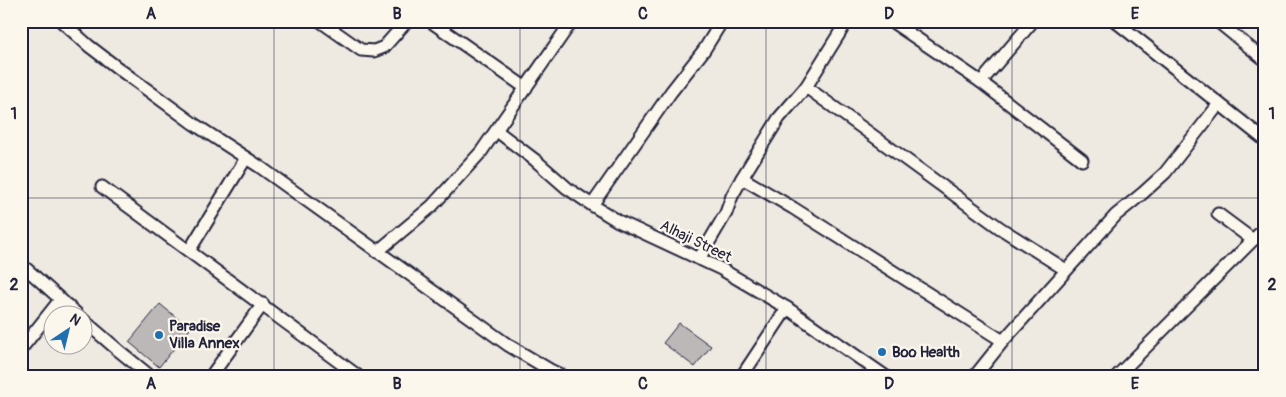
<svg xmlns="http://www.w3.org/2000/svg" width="1286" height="397" font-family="Pangolin,sans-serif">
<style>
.building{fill:#bcb8b8;stroke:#22223b}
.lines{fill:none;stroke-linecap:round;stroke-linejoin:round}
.minor-casing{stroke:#22223b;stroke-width:15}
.minor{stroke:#fbf7ec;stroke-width:11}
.grid{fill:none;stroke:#22223b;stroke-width:1;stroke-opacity:0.55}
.poi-dot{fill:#1f6fb2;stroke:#fbf7ec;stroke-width:2}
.labels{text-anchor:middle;stroke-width:4.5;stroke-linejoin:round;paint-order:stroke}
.street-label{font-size:15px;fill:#22223b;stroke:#fbf7ec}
.poi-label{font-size:15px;font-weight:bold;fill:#22223b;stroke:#fbf7ec;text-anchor:start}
.neatline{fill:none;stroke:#22223b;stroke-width:2}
.grid-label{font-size:16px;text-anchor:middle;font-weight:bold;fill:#22223b}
</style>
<rect width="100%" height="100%" fill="#eeeae2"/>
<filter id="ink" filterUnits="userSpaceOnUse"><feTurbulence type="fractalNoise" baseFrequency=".02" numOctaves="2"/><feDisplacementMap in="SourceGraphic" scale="10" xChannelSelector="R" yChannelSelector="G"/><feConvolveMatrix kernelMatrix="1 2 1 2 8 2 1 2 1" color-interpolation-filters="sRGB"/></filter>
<g filter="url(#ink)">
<!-- building -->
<g class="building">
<path d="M160 304 190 329 159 367 129 342Z"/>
<path d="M679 323 711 346 695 367 663 343Z"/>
</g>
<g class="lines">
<defs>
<g id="minor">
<path d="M61 21 89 46 119 69 194 124 260 167 508 345 550 370 563 376"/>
<path d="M320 21 361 50 374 51 384 47 407 21"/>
<path d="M891 21 981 82 1082 160"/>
<path d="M1115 21 1265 140"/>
<path d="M1217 21 1265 60"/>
<path d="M433 23 526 88"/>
<path d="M981 82 1033 21"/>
<path d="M806 87 1000 228 1066 270"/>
<path d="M497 131 535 160 567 188 592 205 618 221 721 269 787 308 885 376"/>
<path d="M742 178 793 208 1003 341"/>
<path d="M102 187 358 376"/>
<path d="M592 205 671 92 704 50 722 21"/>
<path d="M1218 214 1253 240"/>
<path d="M189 251 246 158"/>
<path d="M377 252 432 206 481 152 572 21"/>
<path d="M699 259 726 213 732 196 742 178 779 118 806 87 847 21"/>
<path d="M21 264 77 314"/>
<path d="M82 319 118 350 150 376"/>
<path d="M21 349 60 300"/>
<path d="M211 376 263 304"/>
<path d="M742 376 787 308"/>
<path d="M975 376 1003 341 1116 215 1143 193 1165 173 1219 104"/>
<path d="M1117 376 1265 228"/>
</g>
</defs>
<!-- minor casing -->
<use href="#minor" class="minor-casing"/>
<!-- minor -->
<use href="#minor" class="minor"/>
</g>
</g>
<!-- grid -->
<path class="grid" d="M274 21V376M520 21V376M766 21V376M1012 21V376M21 198H1265"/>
<!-- markers -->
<g class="poi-dot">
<circle cx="159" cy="335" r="5"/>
<circle cx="882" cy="352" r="5"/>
</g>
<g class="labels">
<!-- street labels -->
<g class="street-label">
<text transform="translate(696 241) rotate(26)" y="5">Alhaji Street</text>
</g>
<!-- poi labels -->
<g class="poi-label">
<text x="169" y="331">Paradise<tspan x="169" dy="17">Villa Annex</tspan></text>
<text x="892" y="357">Boo Health</text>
</g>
</g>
<!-- margin -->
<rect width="1286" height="397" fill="none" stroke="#fbf7ec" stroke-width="55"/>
<!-- north arrow -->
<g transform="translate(68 330) rotate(35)"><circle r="24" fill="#fbf7ec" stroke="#a4a2a5"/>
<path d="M0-4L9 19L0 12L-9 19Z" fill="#1f6fb2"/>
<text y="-8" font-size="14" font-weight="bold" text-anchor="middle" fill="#22223b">N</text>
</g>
<rect x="28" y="28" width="1230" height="342" class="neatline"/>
<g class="grid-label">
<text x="151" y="19">A</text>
<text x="397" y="19">B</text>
<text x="643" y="19">C</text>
<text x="889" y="19">D</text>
<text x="1135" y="19">E</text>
<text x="14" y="119">1</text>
<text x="1272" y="119">1</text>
<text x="14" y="290">2</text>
<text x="1272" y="290">2</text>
<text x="151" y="389">A</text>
<text x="397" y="389">B</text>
<text x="643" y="389">C</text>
<text x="889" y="389">D</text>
<text x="1135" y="389">E</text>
</g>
</svg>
